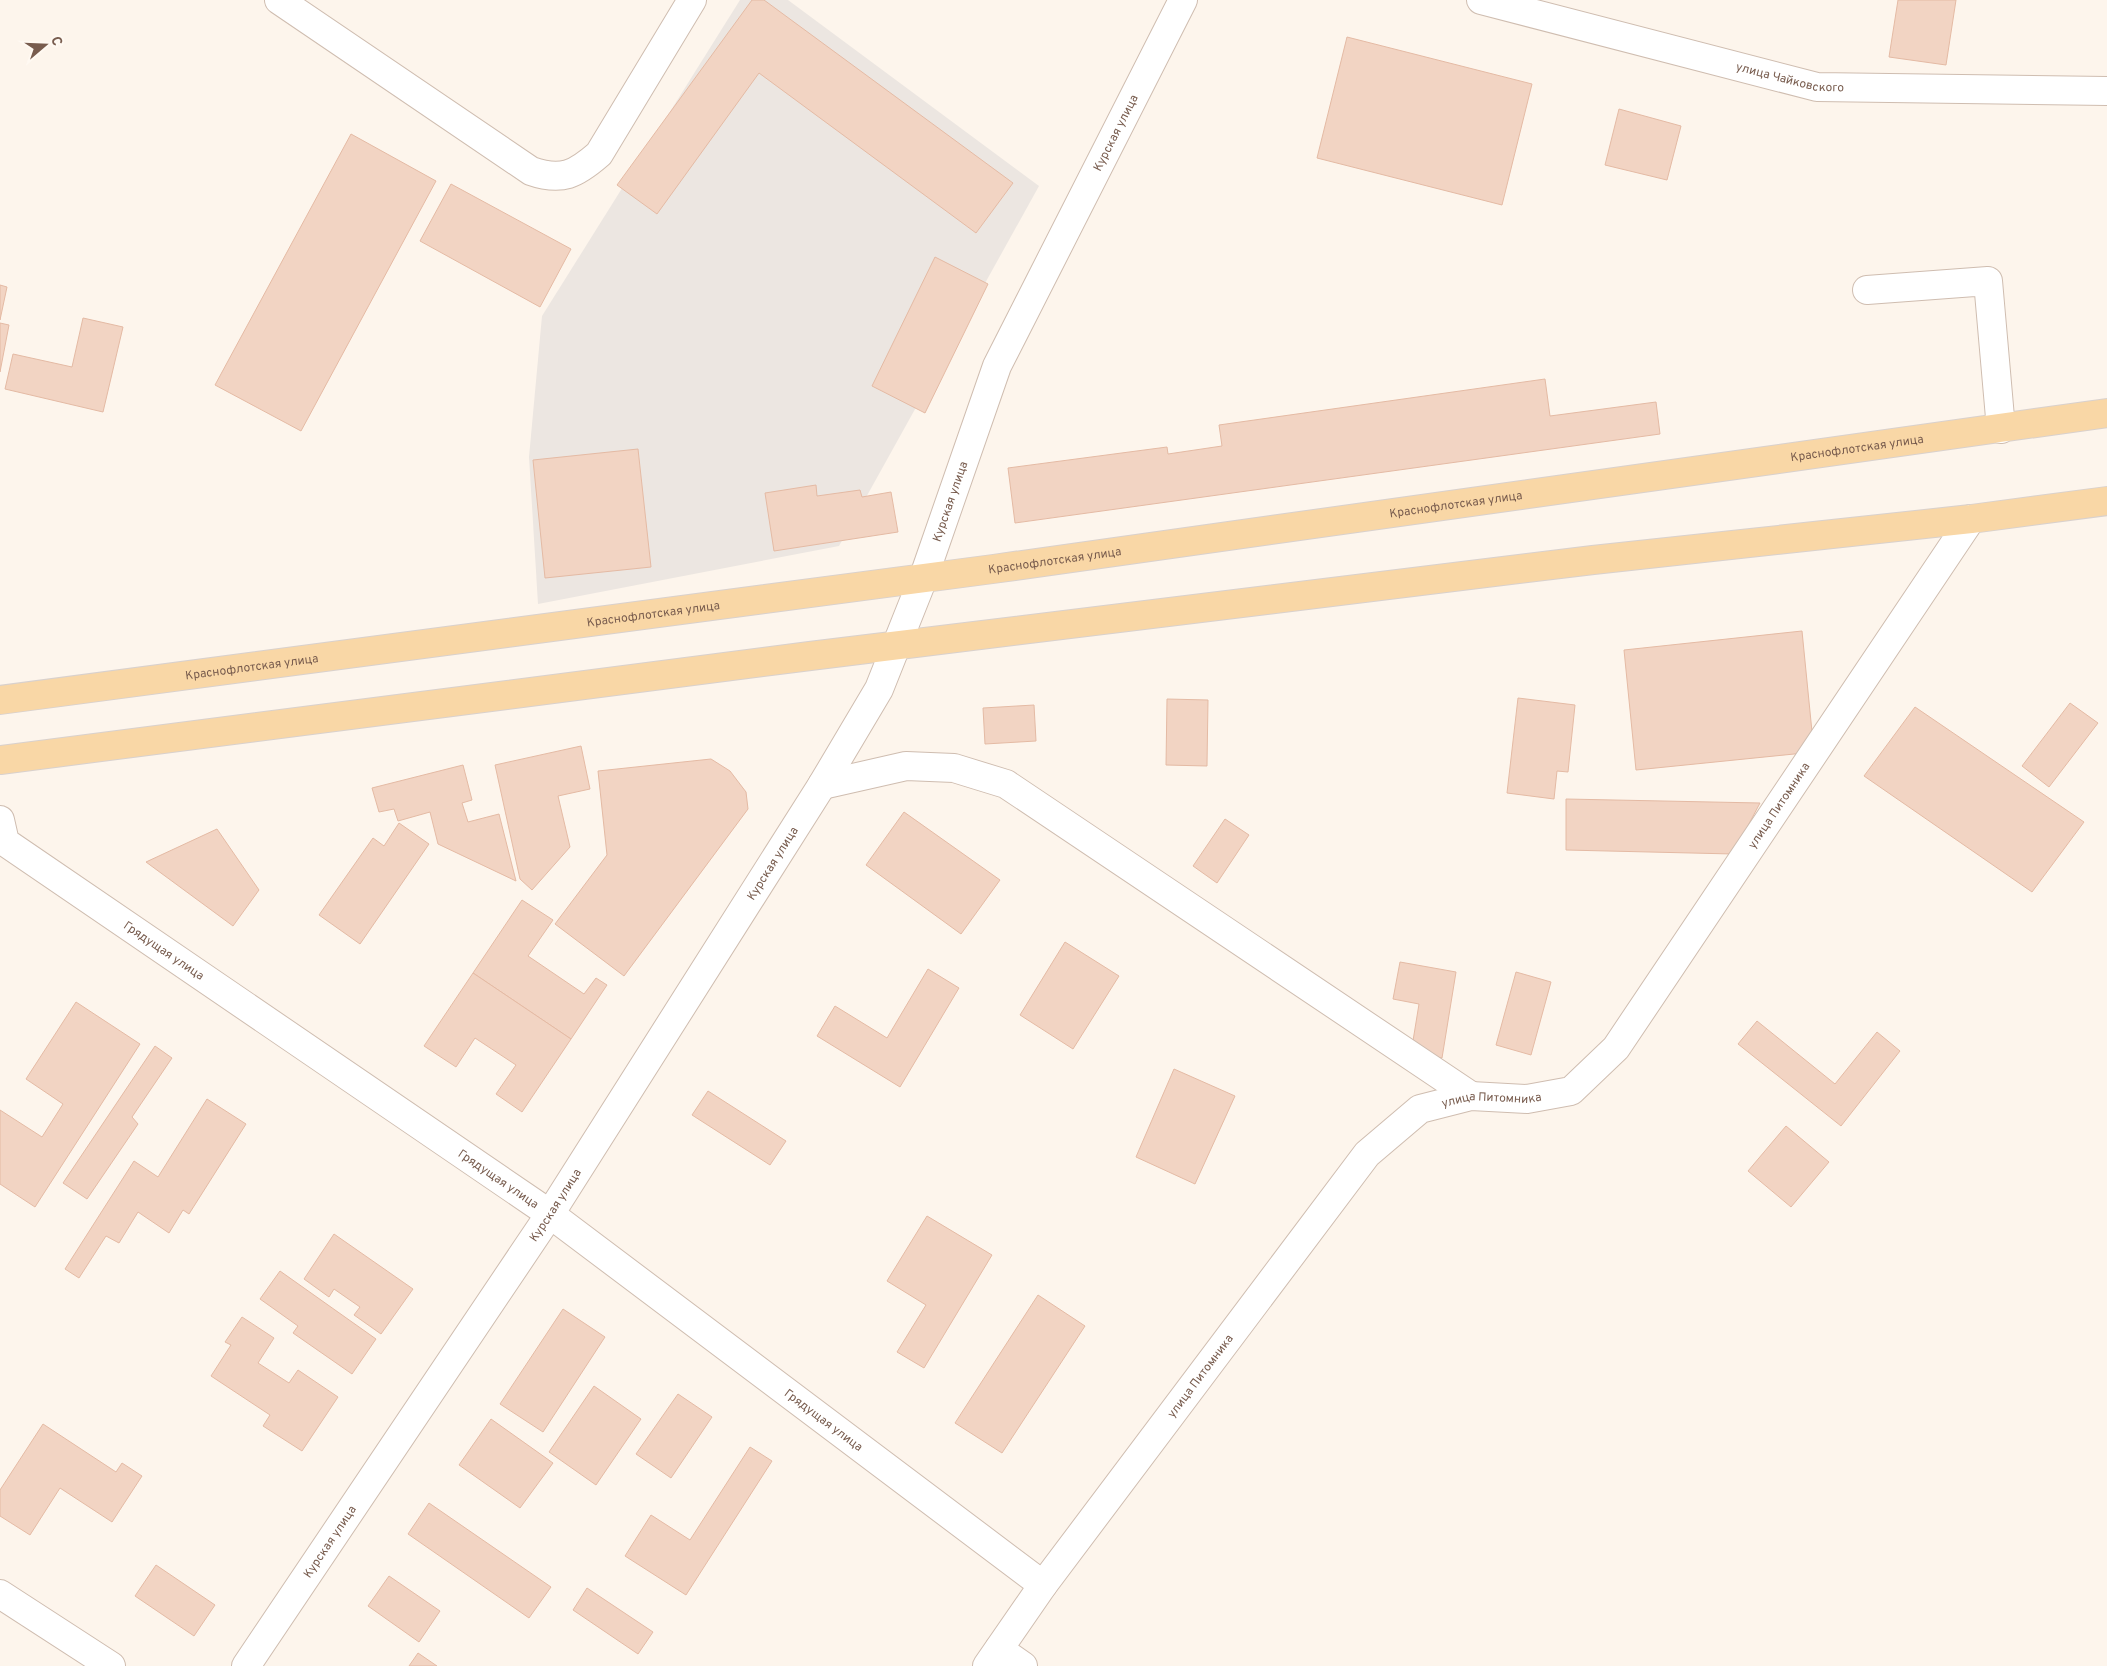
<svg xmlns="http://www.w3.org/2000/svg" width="2107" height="1666" font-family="Overpass,sans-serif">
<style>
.industrial{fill:#ece6e1}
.building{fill:#f2d4c3;stroke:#e4baa4}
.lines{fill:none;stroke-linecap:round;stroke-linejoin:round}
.minor-casing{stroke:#cfbdb0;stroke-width:30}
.major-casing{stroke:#d9d1cd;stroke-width:30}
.minor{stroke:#fff;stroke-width:28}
.major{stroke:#f9d7a6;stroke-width:28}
.labels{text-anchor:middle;stroke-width:4;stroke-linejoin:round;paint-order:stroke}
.street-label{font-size:12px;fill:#785c4e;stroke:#fff9f2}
</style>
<rect width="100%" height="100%" fill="#fdf5ec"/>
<!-- industrial -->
<path class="industrial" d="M740 0H788L1039 186 839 546 538 604 529 457 542 316Z"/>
<!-- building -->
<g class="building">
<path d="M752 0H764L1013 183 976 233 759 73 657 214 617 185Z"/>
<path d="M1898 0H1956L1946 65 1889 57Z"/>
<path d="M1347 37 1532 84 1502 205 1317 158Z"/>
<path d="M1619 109 1681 126 1667 180 1605 165Z"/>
<path d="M351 134 436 181 301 431 215 385Z"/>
<path d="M451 184 571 249 540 307 420 241Z"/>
<path d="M935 257 988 284 925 413 872 386Z"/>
<path d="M0 285 7 287 0 320Z"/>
<path d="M83 318 123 327 103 412 5 389 13 354 72 367Z"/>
<path d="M0 323 9 325 0 372Z"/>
<path d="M1545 379 1550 416 1656 402 1660 434 1015 523 1008 468 1167 447 1168 454 1222 446 1219 425Z"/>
<path d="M638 449 651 567 545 578 533 460Z"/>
<path d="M816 485 817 496 860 490 862 497 891 492 898 532 774 551 765 493Z"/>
<path d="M1802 631 1814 752 1636 770 1624 650Z"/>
<path d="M1518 698 1575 705 1568 772 1557 771 1554 799 1507 793Z"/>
<path d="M1167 699 1208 700 1207 766 1166 765Z"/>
<path d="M2070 703 2098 723 2049 787 2022 766Z"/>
<path d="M1034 705 1036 741 985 744 983 708Z"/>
<path d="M1915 707 2084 822 2032 892 1864 776Z"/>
<path d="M581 746 590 789 558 796 570 847 532 890 520 879 495 765Z"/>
<path d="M711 759 730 771 746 792 748 809 624 976 555 924 607 855 598 771Z"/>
<path d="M463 765 472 800 462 803 468 822 499 814 516 881 438 844 430 812 398 821 394 809 379 812 372 788Z"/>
<path d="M1566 799 1760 803 1733 854 1566 850Z"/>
<path d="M904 812 1000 880 961 934 866 865Z"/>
<path d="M1225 819 1249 835 1217 883 1193 866Z"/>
<path d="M399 823 429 844 360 944 319 915 373 838 384 846Z"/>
<path d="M217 829 259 890 233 926 146 862Z"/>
<path d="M522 900 553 920 528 956 584 994 596 978 607 985 571 1039 473 973Z"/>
<path d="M1065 942 1119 976 1073 1049 1020 1015Z"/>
<path d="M1400 962 1456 972 1442 1058 1411 1053 1419 1004 1393 999Z"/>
<path d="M928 969 959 988 900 1087 817 1036 835 1006 887 1038Z"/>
<path d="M1516 972 1551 982 1531 1055 1496 1045Z"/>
<path d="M473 973 571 1039 522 1112 496 1094 516 1065 475 1038 456 1067 424 1046Z"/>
<path d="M76 1002 140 1044 35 1207 0 1184V1110L42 1137 63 1104 26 1079Z"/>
<path d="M1757 1021 1835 1084 1877 1032 1900 1051 1841 1126 1738 1044Z"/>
<path d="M155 1046 172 1058 132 1117 138 1124 87 1199 63 1183Z"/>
<path d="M1174 1069 1235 1096 1195 1184 1136 1157Z"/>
<path d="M708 1091 786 1141 770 1165 692 1115Z"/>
<path d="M207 1099 246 1124 189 1214 183 1210 169 1233 138 1212 119 1243 106 1236 79 1278 65 1269 134 1161 158 1177Z"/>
<path d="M1786 1126 1829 1162 1791 1207 1748 1171Z"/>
<path d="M927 1216 992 1255 924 1368 897 1352 926 1305 887 1281Z"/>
<path d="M334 1234 413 1289 381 1334 354 1315 360 1307 334 1289 329 1297 304 1279Z"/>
<path d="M280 1271 376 1339 352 1374 293 1333 298 1326 260 1299Z"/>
<path d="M1038 1295 1085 1326 1002 1453 955 1423Z"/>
<path d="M563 1309 605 1337 543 1432 500 1404Z"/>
<path d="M242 1317 274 1338 258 1363 289 1383 298 1370 338 1397 302 1451 263 1426 270 1415 211 1376 231 1345 225 1342Z"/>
<path d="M594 1386 641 1419 596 1485 549 1452Z"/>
<path d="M678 1394 712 1417 671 1478 636 1454Z"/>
<path d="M491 1419 553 1463 520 1508 459 1465Z"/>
<path d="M43 1424 116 1472 122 1463 142 1476 112 1522 60 1488 30 1535 0 1516V1490Z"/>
<path d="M750 1447 772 1461 686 1595 625 1556 651 1515 690 1540Z"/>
<path d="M429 1503 551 1587 529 1618 408 1534Z"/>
<path d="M156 1565 215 1605 194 1636 135 1596Z"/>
<path d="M389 1576 440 1611 419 1642 368 1606Z"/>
<path d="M587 1588 653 1632 638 1654 573 1610Z"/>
<path d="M418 1653 437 1666H409Z"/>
</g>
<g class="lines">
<defs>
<g id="minor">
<path d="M279 0 531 171C562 182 576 174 599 154L692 0"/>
<path id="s1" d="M1481 0 1817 87 2107 91"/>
<path d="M1867 290 1988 281 2001 429"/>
<path d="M822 785 906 766 954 768 1006 784 1471 1096"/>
<path id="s2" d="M0 820 5 842 550 1214 1043 1585"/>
<path d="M0 1594 111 1666"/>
<path d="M999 1649 1023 1666"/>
<path id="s3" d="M246 1666 550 1214 822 785 879 689 924 576 997 366 1183 0"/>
<path id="s4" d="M987 1666 1043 1585 1367 1154 1420 1109 1471 1096 1527 1099 1571 1091 1616 1048 1971 519"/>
</g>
<g id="major">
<path id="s5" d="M0 700 993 569 2107 413"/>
<path d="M0 760 810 656 1593 560 1971 519 2107 501"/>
</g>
</defs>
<!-- minor casing -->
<use href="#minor" class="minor-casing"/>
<!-- major casing -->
<use href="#major" class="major-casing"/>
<!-- minor -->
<use href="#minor" class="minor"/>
<!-- major -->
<use href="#major" class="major"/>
</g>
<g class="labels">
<!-- street labels -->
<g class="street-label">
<text dy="4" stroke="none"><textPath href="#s1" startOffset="319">улица Чайковского</textPath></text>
<text dy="4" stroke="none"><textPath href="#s3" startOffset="1770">Курская улица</textPath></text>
<text dy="4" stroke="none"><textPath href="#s5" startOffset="1874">Краснофлотская улица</textPath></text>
<text dy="4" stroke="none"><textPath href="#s3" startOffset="1365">Курская улица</textPath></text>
<text dy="4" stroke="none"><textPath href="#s5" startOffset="1469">Краснофлотская улица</textPath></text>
<text dy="4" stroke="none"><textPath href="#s5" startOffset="1064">Краснофлотская улица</textPath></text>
<text dy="4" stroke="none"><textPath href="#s5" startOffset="659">Краснофлотская улица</textPath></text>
<text dy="4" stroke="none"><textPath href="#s5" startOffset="254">Краснофлотская улица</textPath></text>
<text dy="4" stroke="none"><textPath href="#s4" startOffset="1215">улица Питомника</textPath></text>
<text dy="4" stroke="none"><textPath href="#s3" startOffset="960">Курская улица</textPath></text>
<text dy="4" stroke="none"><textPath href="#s2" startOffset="215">Грядущая улица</textPath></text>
<text dy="4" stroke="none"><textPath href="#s4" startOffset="780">улица Питомника</textPath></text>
<text dy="4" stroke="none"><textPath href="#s2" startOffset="620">Грядущая улица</textPath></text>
<text dy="4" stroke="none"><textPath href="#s3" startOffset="555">Курская улица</textPath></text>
<text dy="4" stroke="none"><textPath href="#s4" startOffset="360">улица Питомника</textPath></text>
<text dy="4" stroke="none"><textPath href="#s2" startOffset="1025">Грядущая улица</textPath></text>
<text dy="4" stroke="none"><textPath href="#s3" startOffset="150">Курская улица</textPath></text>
</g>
</g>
<!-- north arrow -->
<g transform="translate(45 45) rotate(71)" stroke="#fff9f2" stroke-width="4" paint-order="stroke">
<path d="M0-4L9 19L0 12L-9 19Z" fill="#785c4e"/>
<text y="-8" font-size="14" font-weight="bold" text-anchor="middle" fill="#785c4e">С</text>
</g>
</svg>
